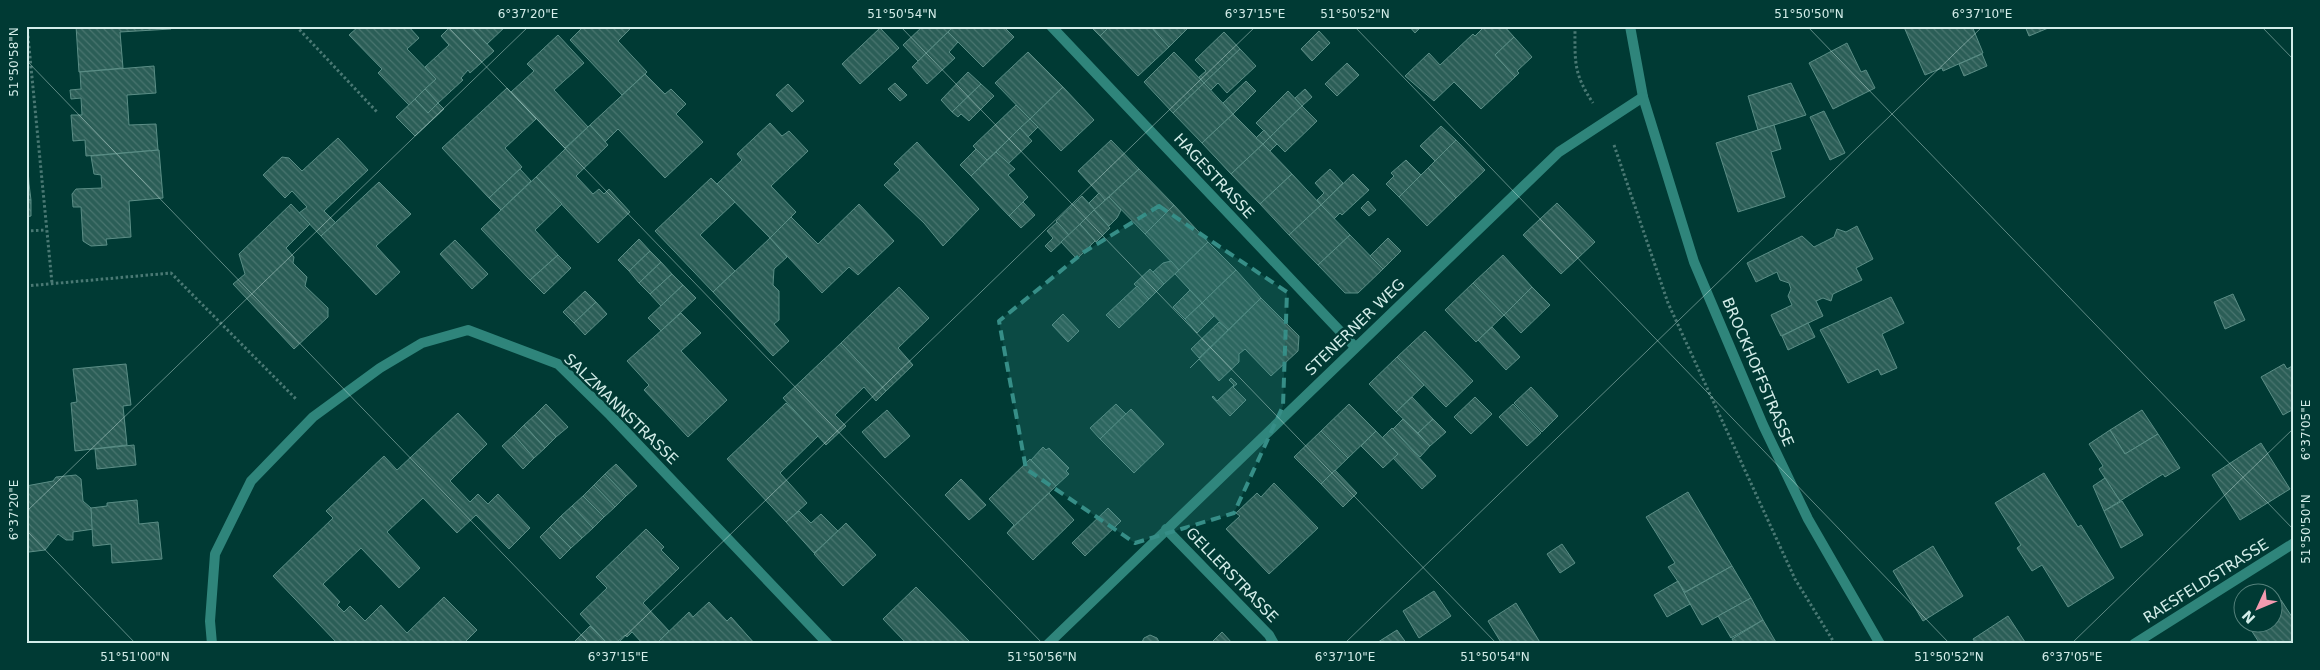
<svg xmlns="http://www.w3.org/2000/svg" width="2320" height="670" font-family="'DejaVu Sans',sans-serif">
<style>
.building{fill:url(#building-back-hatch);stroke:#5b8e86}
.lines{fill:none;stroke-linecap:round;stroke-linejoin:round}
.path{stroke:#4a7974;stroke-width:3;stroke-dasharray:2.5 2.5;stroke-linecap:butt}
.street{stroke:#2f857b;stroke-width:10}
.marked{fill:#368e87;fill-opacity:0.2;stroke:#368e87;stroke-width:4;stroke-dasharray:10 6;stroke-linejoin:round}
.ticks{fill:none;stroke:#d3ede9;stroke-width:1;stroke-opacity:0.45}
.labels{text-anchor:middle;stroke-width:5;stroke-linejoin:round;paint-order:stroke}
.street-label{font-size:15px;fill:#d3ede9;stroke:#003a34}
.neatline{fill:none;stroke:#d3ede9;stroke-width:2}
.ticks-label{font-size:12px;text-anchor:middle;fill:#d3ede9}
</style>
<defs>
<pattern id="building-back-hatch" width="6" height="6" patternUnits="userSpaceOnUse" patternTransform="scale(1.25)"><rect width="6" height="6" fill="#2b5e57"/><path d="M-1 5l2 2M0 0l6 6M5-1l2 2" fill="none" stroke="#49756f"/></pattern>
</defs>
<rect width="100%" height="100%" fill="#003a34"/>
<!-- building -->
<g class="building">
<path d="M76 26H171V29L120 32 123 68 79 72Z"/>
<path d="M359 26H408L419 38 407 49 436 79 409 105 378 73 382 69 349 35Z"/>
<path d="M451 26H470L494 51 470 73 468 70 461 78 463 80 438 103 425 89 436 79 425 67 449 45 441 36Z"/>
<path d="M470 26H506L487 44Z"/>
<path d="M584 26H633L618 41 647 72 622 95 570 40Z"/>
<path d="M923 26H954L918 61 903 45Z"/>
<path d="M954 26H1003L1014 37 983 67 948 32Z"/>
<path d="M1090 26H1110L1100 36Z"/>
<path d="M1110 26H1154L1152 28 1169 47 1138 76 1100 36Z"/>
<path d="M1154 26H1190L1169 47 1152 28Z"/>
<path d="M1409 26H1422L1415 33Z"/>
<path d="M1485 26H1504L1514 37 1495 55 1515 77 1481 109 1454 82 1434 101 1405 76 1429 53 1440 65 1473 34 1475 36Z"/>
<path d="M1906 26H1972L1983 53 1943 71 1942 68 1925 75 1904 27Z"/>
<path d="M2025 26H2053L2029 36Z"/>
<path d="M880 28 899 48 860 84 842 64Z"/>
<path d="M1319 31 1330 43 1312 61 1301 49Z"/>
<path d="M948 32 958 42 949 52 955 58 927 84 912 67Z"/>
<path d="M1224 32 1240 49 1204 83 1199 77 1206 71 1195 60Z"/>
<path d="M558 35 584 63 554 90 588 127 565 148 511 92 534 71 527 64Z"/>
<path d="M1514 37 1532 57 1517 71 1519 73 1515 77 1495 55Z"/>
<path d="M1847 43 1861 72 1866 70 1875 88 1833 109 1809 63Z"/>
<path d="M1240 49 1256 66 1227 93 1218 83 1211 90 1204 83Z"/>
<path d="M1028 52 1063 87 1030 119 995 83Z"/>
<path d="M1174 52 1204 83 1173 113 1144 82Z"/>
<path d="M1982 54 1987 66 1964 76 1959 64Z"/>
<path d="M1347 63 1359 75 1337 96 1325 84Z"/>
<path d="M154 66 156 93 127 95 129 125 156 124 158 150 86 156 85 140 73 141 71 115H82L81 98 71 99 70 90 81 89 80 72Z"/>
<path d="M968 72 981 84 952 112 941 100Z"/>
<path d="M645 74 665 94 671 89 686 104 676 114 703 142 665 178 618 129 605 142 590 125Z"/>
<path d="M1246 81 1256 91 1233 114 1223 103Z"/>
<path d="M895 83 907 95 900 101 888 89Z"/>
<path d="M1204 83 1233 114 1202 143 1173 113Z"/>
<path d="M1791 83 1806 115 1758 130 1748 96Z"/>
<path d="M788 84 804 101 792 112 776 95Z"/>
<path d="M981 84 994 96 969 121 961 114 958 117 952 112Z"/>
<path d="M1063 87 1094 120 1061 151 1030 119Z"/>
<path d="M507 88 536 119 505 148 522 167 489 198 442 148Z"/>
<path d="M425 89 438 103 428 113 415 99Z"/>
<path d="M1305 89 1312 97 1302 106 1295 98Z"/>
<path d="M1288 91 1302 106 1270 137 1256 123Z"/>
<path d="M415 99 428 113 438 103 444 109 415 136 396 117Z"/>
<path d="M1016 105 1030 119 987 160 973 146Z"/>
<path d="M1302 106 1317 121 1285 152 1270 137Z"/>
<path d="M1824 111 1845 153 1830 160 1810 117Z"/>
<path d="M1233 114 1263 144 1231 174 1202 143Z"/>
<path d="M1030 119 1038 127 1028 137 1020 128Z"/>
<path d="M770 123 782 136 789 131 808 151 771 186 796 212 770 238 717 184 742 160 737 154Z"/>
<path d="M590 125 608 145 576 176 593 194 599 189 604 194 609 189 630 212 598 243 536 177Z"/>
<path d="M1774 125 1781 149 1771 152 1785 197 1738 212 1716 143Z"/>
<path d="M1441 126 1456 140 1435 161 1420 146Z"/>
<path d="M1020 128 1032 141 1008 164 996 152Z"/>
<path d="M1264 130 1270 137 1263 144 1256 138Z"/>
<path d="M1270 137 1277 144 1270 151 1263 144Z"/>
<path d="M338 138 368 170 324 211 336 223 321 236 299 213 307 207 292 191 285 198 263 175 282 157 289 158 302 171Z"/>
<path d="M1111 140 1139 169 1105 200 1078 171Z"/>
<path d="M1456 140 1485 170 1456 198 1428 168Z"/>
<path d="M917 142 979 209 943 246 924 223 884 185 900 170 894 164Z"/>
<path d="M1263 144 1292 174 1260 204 1231 174Z"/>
<path d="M976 149 987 160 971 176 960 165Z"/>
<path d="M159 150 163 198 129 201 131 237 106 239 107 245 91 246 86 243 83 241 81 207H73L72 194 76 189 102 188 101 175 94 174 91 156Z"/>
<path d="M996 152 1015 169 1008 175 1028 197 1009 216 971 176Z"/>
<path d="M1406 160 1421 175 1399 197 1386 184 1394 176 1391 173Z"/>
<path d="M26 168H28L29 184H26Z"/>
<path d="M1428 168 1456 198 1427 226 1399 197Z"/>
<path d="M520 169 531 181 501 210 489 198Z"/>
<path d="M1139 169 1174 205 1145 234 1109 197Z"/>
<path d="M1330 169 1343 183 1321 205 1317 200 1324 193 1315 183Z"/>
<path d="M1292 174 1321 205 1289 235 1260 204Z"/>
<path d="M1353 174 1369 190 1342 215 1340 213 1334 219 1321 205Z"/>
<path d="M536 177 562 204 535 230 558 255 530 280 481 229Z"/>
<path d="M711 178 735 202 700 235 735 271 713 292 655 231Z"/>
<path d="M379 182 411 214 376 246 400 272 376 295 321 236Z"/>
<path d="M26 184H29L31 200H26Z"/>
<path d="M1099 193 1105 200 1095 210 1089 203Z"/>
<path d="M1082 196 1095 210 1069 235 1056 221Z"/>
<path d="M1109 197 1121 210 1117 218 1109 226 1094 210Z"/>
<path d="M26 200H31V216L26 217Z"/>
<path d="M1368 201 1376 210 1369 216 1361 208Z"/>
<path d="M1023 202 1035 215 1021 228 1009 216Z"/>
<path d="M1557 203 1595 242 1561 274 1523 235Z"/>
<path d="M291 204 310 224 286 248 294 257 293 263 307 277 305 286 328 308V317L294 349 233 284 245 274 239 254Z"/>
<path d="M859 204 894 241 858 275 849 267 822 293 770 238 791 217 818 244Z"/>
<path d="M1174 205 1208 242 1179 270 1145 234Z"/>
<path d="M1321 205 1350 235 1318 265 1289 235Z"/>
<path d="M1094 210 1110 228 1096 242 1080 224Z"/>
<path d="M1057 222 1069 235 1051 252 1045 246 1053 238 1047 231Z"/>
<path d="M1080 224 1095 241 1077 259 1061 242Z"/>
<path d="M1857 226 1873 259 1856 268 1862 280 1833 294 1831 301 1823 298 1816 301 1823 316 1781 336 1771 315 1792 305 1788 296 1791 289 1789 283 1780 280 1777 272 1756 282 1747 263 1802 236 1814 247 1834 237 1837 229 1846 232Z"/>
<path d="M1350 235 1383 269 1358 293H1345L1318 265Z"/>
<path d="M770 238 787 257 774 269 773 285 779 291V320L774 324 789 341 773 356 713 292Z"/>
<path d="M1388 238 1401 251 1383 269 1370 256Z"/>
<path d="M639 239 650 251 629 271 618 260Z"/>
<path d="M455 240 488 274 472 289 440 254Z"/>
<path d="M1208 242 1236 270 1202 303 1175 274Z"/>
<path d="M650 251 661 262 639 283 629 271Z"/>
<path d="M558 255 571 268 544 294 530 280Z"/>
<path d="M1503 255 1532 287 1504 315 1473 283Z"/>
<path d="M1171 261 1179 270 1164 284 1153 272 1163 263Z"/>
<path d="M661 262 672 274 650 294 639 283Z"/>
<path d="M1150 269 1164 284 1149 299 1134 284Z"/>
<path d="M1236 270 1261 298 1228 330 1202 303Z"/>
<path d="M672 274 683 285 661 306 650 294Z"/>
<path d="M1473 283 1504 315 1476 342 1445 310Z"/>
<path d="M683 285 696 298 661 331 648 318Z"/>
<path d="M1137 286 1149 299 1119 328 1106 315Z"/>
<path d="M899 287 929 318 898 348 913 365 886 391 841 343Z"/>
<path d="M1532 287 1550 305 1521 333 1504 315Z"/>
<path d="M1190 290 1202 303 1185 319 1173 307Z"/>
<path d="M585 291 596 302 574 323 563 312Z"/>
<path d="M2233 294 2245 320 2225 329 2214 302Z"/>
<path d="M1891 297 1904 323 1882 334 1897 368 1881 375 1878 369 1848 383 1820 330Z"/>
<path d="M1261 298 1299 336 1298 351 1271 376 1245 349 1239 354V362L1219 381 1199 359 1190 368Z"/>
<path d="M596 302 607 314 585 335 574 323Z"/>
<path d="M1202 303 1214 316 1197 333 1185 319Z"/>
<path d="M681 313 701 333 681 351 727 400 688 437 644 390 649 385 627 361Z"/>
<path d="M1063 314 1079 331 1068 342 1052 325Z"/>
<path d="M1219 322 1228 330 1199 358 1191 349Z"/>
<path d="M1808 323 1815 337 1788 350 1782 336Z"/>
<path d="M1492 327 1520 357 1506 370 1478 340Z"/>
<path d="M1425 331 1473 381 1446 407 1397 357Z"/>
<path d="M841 343 886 391 876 401 864 387 835 415 846 426 826 445 783 398Z"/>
<path d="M1397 357 1424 385 1396 412 1369 384Z"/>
<path d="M126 364 131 405 123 406 127 445 75 451 71 403 77 402 73 369Z"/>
<path d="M2284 364 2287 369 2294 365V409L2283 415 2261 377Z"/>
<path d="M1231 378 1237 384 1233 387 1246 400 1230 416 1212 397 1213 396 1217 401 1234 385 1229 380Z"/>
<path d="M1531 387 1558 416 1542 432 1514 403Z"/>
<path d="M1412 397 1433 419 1418 433 1396 412Z"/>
<path d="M1475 397 1492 414 1471 434 1454 417Z"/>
<path d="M786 403 818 436 780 473 807 503 786 522 727 459Z"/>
<path d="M546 404 568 427 556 437 535 415Z"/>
<path d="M1116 404 1126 414 1100 439 1090 428Z"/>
<path d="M1349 404 1376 431 1348 458 1321 431Z"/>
<path d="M1513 404 1541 433 1527 446 1499 417Z"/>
<path d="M1131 409 1164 444 1134 473 1100 439Z"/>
<path d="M887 410 910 436 885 458 862 432Z"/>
<path d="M2142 410 2158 434 2125 454 2110 430Z"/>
<path d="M458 413 487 444 450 481 470 502 478 494 488 504 498 494 530 528 509 549 476 515 457 533 423 498 387 532 420 568 399 588 361 548 323 584 340 602 337 605 344 612 350 606 365 621 381 605 407 633 444 597 477 630 463 644H338L273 576 333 518 326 511 384 456 397 470Z"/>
<path d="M535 415 556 437 545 448 524 425Z"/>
<path d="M1403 419 1430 446 1420 457 1393 429Z"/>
<path d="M1433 419 1446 432 1430 446 1418 433Z"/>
<path d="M524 425 545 448 534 458 514 435Z"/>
<path d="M1392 428 1436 476 1422 489 1393 458 1398 454 1382 438Z"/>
<path d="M2110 430 2125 454 2158 434 2180 468 2165 477 2163 474 2120 501 2099 469 2103 466 2089 444Z"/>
<path d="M1321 431 1348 458 1321 484 1294 457Z"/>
<path d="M1376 431 1398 454 1383 468 1361 446Z"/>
<path d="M514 435 534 458 523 469 502 446Z"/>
<path d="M2261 443 2290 489 2240 520 2212 475Z"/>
<path d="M134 445 136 465 97 469 95 449Z"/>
<path d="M1043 447 1046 450 1049 448 1069 468 1066 471 1069 474 1056 486 1031 460Z"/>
<path d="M1030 459 1056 486 1007 533 1014 525 989 499Z"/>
<path d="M616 464 637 486 626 496 605 474Z"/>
<path d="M1335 470 1357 493 1343 507 1321 484Z"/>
<path d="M2044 473 2078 527 2081 525 2114 578 2068 607 2042 565 2032 571 2017 548 2021 545 1995 503Z"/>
<path d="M605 474 626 496 615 507 594 485Z"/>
<path d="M76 475 81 479 83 501 91 508 94 529 73 532V540H66L58 534 45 550 29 552 26 548V486L53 481 56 477Z"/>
<path d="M2105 478 2120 501 2104 511 2093 486Z"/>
<path d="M961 479 986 505 969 520 945 495Z"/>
<path d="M1274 483 1318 528 1269 574 1226 529 1240 516 1236 513 1257 493 1261 497Z"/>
<path d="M594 485 615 507 604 517 583 496Z"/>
<path d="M1688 492 1732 566 1685 592 1668 567 1675 563 1646 517Z"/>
<path d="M1049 493 1074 520 1033 560 1007 533Z"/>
<path d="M583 496 604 517 593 528 572 506Z"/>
<path d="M137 500 139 524 158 522 162 559 112 563 111 544 93 546 91 508 107 506V503Z"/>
<path d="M2122 501 2143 535 2121 548 2104 511Z"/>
<path d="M572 506 593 528 582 538 561 516Z"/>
<path d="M1108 508 1121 521 1085 556 1072 543Z"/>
<path d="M799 511 811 523 821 514 838 531 814 553 786 522Z"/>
<path d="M561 516 582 538 571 548 550 527Z"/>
<path d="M846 523 876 555 843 586 814 554Z"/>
<path d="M550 527 571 548 560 559 540 537Z"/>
<path d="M646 529 664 547 661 550 679 568 643 603 669 631 656 644H643L632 632 627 637 625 635 615 644H608L580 614 607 588 596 577Z"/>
<path d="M1562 544 1575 563 1560 573 1547 554Z"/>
<path d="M1933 546 1963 596 1923 621 1893 571Z"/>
<path d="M1732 566 1751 598 1702 625 1684 593Z"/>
<path d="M1678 581 1690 604 1667 617 1654 595Z"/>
<path d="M916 587 972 644H907L883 619Z"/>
<path d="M1434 591 1451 616 1419 638 1403 611Z"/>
<path d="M1751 598 1763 620 1731 638 1718 616Z"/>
<path d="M2281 600 2294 620V644H2260L2246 622H2272V605Z"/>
<path d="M709 602 727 621 731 617 755 644H656L689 612 693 617Z"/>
<path d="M1516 603 1541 644H1502L1488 621Z"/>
<path d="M2008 616 2025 642 2022 644H1976L1973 639Z"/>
<path d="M1763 620 1777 644H1735L1732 639Z"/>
<path d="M590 626 608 644H572Z"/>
<path d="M1397 630 1407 644H1375Z"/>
<path d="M1222 632 1233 644H1210Z"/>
<path d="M1150 635 1157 638 1160 644H1141L1144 638Z"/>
</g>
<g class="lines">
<!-- path -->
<g class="path">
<path d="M27 26 52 283"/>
<path d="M296 26 377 112"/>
<path d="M1575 26C1575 61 1573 73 1593 103"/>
<path d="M1614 145 1668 303 1795 579 1835 644"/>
<path d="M26 231 46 230"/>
<path d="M26 286 171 273 297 400"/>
</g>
<!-- street -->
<g class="street">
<path d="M1051 26 1355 347"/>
<path d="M1630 26 1643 97 1694 262 1763 425 1808 519 1880 644"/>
<path d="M1166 529 1269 635 1274 644"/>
<path d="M212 644 210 621 215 554 251 481 313 417 380 368 422 343 468 330 558 364 610 415 828 644"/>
<path d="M1048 644 1559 152 1643 97"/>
<path d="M2134 644 2294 543"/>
</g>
</g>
<!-- marked area -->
<path class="marked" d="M1159 206 1287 292 1283 406 1234 513 1135 543 1026 469 999 321 1084 252Z"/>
<!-- ticks -->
<path class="ticks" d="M447 26 1043 644M900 26 1497 644M1354 26 1950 644M1807 26 2294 530M2261 26 2294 60M26 60 590 644M26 512 529 26M26 530 136 644M617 644 1256 26M1344 644 1983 26M2071 644 2294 428"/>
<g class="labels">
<!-- street labels -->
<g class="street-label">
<text transform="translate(1214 176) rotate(47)" y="5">HAGESTRASSE</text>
<text transform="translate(1355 327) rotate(-44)" y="5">STENERNER WEG</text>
<text transform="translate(1758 372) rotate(67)" y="5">BROCKHOFFSTRASSE</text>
<text transform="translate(621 409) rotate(44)" y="5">SALZMANNSTRASSE</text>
<text transform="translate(1232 575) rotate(46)" y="5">GELLERSTRASSE</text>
<text transform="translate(2206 581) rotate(-32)" y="5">RAESFELDSTRASSE</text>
</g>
</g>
<!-- border -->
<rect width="2320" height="670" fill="none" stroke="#003a34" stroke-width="55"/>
<!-- north arrow -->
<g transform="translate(2258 608) rotate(226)"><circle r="24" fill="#003a34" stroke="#54827c"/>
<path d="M0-4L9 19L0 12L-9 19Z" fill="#f29aaf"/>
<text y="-8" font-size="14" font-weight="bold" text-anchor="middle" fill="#d3ede9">N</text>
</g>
<rect x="28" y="28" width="2264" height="614" class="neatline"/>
<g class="ticks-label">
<text x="528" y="18">6°37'20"E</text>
<text x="902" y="18">51°50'54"N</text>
<text x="1255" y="18">6°37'15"E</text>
<text x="1355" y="18">51°50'52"N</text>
<text x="1809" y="18">51°50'50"N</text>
<text x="1982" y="18">6°37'10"E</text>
<text transform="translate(14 62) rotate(-90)" y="4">51°50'58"N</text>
<text transform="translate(2306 430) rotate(-90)" y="4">6°37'05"E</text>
<text transform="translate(14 510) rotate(-90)" y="4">6°37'20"E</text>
<text transform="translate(2306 529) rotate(-90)" y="4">51°50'50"N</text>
<text x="135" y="661">51°51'00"N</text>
<text x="618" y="661">6°37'15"E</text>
<text x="1042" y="661">51°50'56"N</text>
<text x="1345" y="661">6°37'10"E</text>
<text x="1495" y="661">51°50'54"N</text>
<text x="1949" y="661">51°50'52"N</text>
<text x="2072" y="661">6°37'05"E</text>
</g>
</svg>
